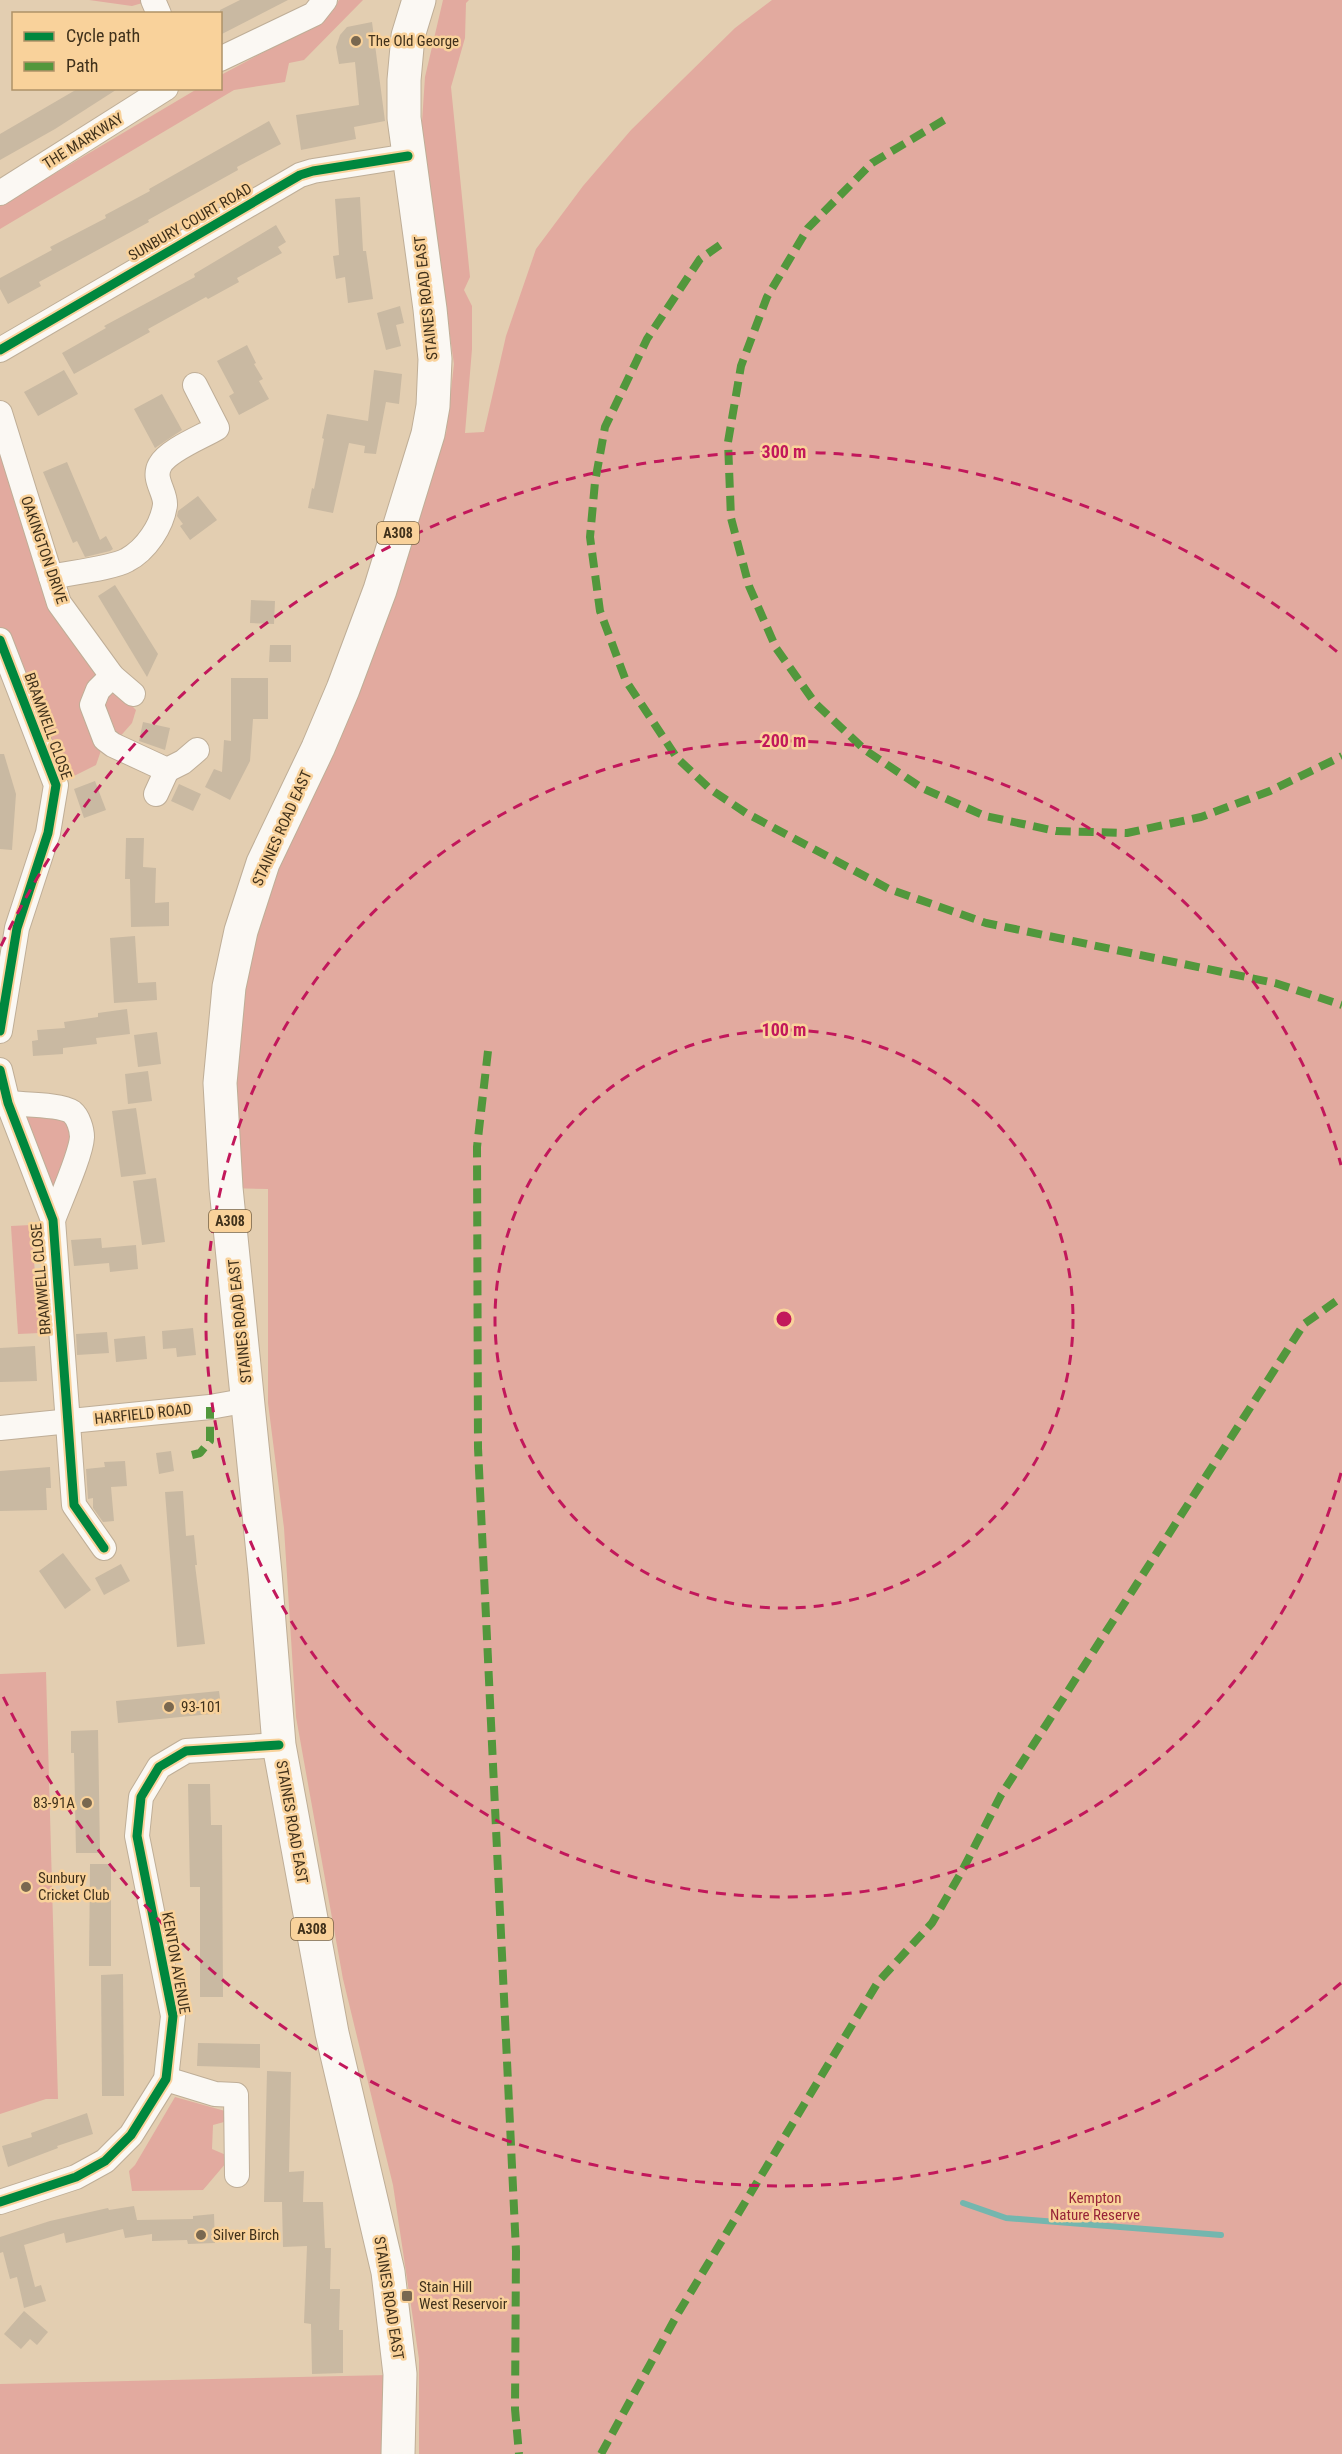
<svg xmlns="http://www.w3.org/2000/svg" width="1342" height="2454" font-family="'Roboto Condensed',sans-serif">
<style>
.green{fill:#e2aa9f}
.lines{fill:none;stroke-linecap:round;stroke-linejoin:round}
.stream{stroke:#74b6ae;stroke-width:6}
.building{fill:#c9b9a2}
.minor-casing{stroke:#bfae97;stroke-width:26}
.highway-casing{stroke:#bfae97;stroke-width:35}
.minor{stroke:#fbf8f3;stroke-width:24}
.highway{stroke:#fbf8f3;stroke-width:33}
.quiet{stroke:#52973c;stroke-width:8;stroke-dasharray:15 8;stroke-linecap:butt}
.cycleway-casing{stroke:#f9d29b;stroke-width:13}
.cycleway{stroke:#00873e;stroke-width:9}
.ring{fill:none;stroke:#c2185b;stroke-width:3;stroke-dasharray:10 8}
.poi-dot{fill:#796850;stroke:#f9d29b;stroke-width:2}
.labels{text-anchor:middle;stroke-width:5;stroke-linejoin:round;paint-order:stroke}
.shield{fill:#f9d29b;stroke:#786141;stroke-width:1.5}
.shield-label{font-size:14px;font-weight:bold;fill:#40311b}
.poi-label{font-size:15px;fill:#40311b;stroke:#f9d29b;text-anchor:start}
.street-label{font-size:15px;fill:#40311b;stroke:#f9d29b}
.park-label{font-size:15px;fill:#972438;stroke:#f9d29b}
.centre{fill:#c2185b;stroke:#f9d29b;stroke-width:3}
.ring-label{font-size:18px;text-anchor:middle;font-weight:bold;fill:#c2185b;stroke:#f9d29b;stroke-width:5;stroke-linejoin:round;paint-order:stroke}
</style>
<rect width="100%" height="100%" fill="#e3ceb1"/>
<!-- green -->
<g class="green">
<path d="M89 0H153L132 6Z"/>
<path d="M339 0H363L304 60 289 63 285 82 234 90 0 229V206L197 89 220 88 221 75 322 21 332 12Z"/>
<path d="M443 0H469L466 3 465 38 451 87 470 277 464 290 472 306V349L465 433 484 432 506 336 536 249 583 186 631 130 735 28 772 0H1342V2454H419V2359L393 2185 343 1979 296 1717 284 1528 268 1403V1189L226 1188 229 987 428 434H446L454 364 421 137 425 77Z"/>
<path d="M0 413 51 577 112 676 98 690 105 739 96 765 56 785 0 640Z"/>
<path d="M119 693 136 710 132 723 117 740 103 704 108 695Z"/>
<path d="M8 1103 80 1124 53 1220Z"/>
<path d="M31 1225 40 1333 18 1334 11 1226Z"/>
<path d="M46 1672 58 2099H46L0 2114V1674Z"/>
<path d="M175 2097 225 2111 224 2122 213 2125 212 2149 226 2155V2163L203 2190 132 2191 129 2171 135 2165Z"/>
<path d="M388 2375 382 2454H0V2384Z"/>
</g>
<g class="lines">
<!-- stream -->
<path class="stream" d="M963 2203 1006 2218 1221 2235"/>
</g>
<!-- building -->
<g class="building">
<path d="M240 0H288L220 35V10Z"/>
<path d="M372 22 385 121 354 127 356 139 301 150 296 115 359 105 355 62 339 64 336 47 340 35 347 27Z"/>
<path d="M79 88H119L55 129 0 160V134Z"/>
<path d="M269 121 281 144 237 167 238 170 148 220 149 222 39 282 41 286 8 304 0 289V278L52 250 50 247 106 218 105 215 150 191 149 189Z"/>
<path d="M360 197 363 251H366L373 299 348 303 345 277 336 279 333 256 339 255 335 199Z"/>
<path d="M276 225 286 242 278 247 282 253 237 278 239 282 208 299 206 297 148 329 150 332 74 374 62 353 106 328 104 326 195 277 194 274Z"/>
<path d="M400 306 404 323 396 325 401 346 386 350 377 313Z"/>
<path d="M247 345 256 363 254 364 263 379 259 381 269 399 239 415 229 396 234 393 217 361Z"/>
<path d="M64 370 78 394 38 416 24 392Z"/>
<path d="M374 370 402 374 399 404 386 402 376 454 364 453 365 446 349 443 333 513 308 508 312 488 314 489 324 439 322 438 327 414 368 421Z"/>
<path d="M162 394 182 430 155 448 134 409Z"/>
<path d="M67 462 100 540 106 536 113 549 110 551 85 557 77 541 73 543 43 472Z"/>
<path d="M198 496 217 520 190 540 180 526 183 524 177 516 178 511Z"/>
<path d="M115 585 158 654 147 677 98 596Z"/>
<path d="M251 600 275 601 274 624 250 623Z"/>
<path d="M270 645H291V662H269Z"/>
<path d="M231 678H268V719H253L250 761 230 800 205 787 214 769 222 772 224 740 231 741Z"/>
<path d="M143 722 170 728 165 750 139 741Z"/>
<path d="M0 754H4L16 794 12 850 0 849Z"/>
<path d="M95 781 106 810 84 818 74 789Z"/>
<path d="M179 784 201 794 193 811 171 801Z"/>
<path d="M126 838H144L143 867 156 868 155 903 169 902V926L131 927 130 879H125Z"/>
<path d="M135 936 138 983 156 982 157 1000 114 1003 110 938Z"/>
<path d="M127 1009 130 1034 96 1038 97 1044 63 1048V1054L33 1056 32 1041 38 1040 37 1030 65 1028 64 1022 98 1017V1013Z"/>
<path d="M157 1032 161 1064 138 1067 134 1035Z"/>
<path d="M148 1071 152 1101 128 1104 125 1074Z"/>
<path d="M136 1108 146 1174 121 1177 112 1111Z"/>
<path d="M156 1178 165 1242 142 1245 133 1181Z"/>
<path d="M101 1238 102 1248 136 1245 138 1269 110 1272 109 1263 74 1266 71 1240Z"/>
<path d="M193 1328 196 1355 177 1357 176 1348 163 1349 162 1331Z"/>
<path d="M107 1332 109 1353 77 1355 76 1334Z"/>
<path d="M145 1336 147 1359 116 1362 114 1339Z"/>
<path d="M35 1346 37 1381 0 1382V1348Z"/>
<path d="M171 1451 174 1471 159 1474 156 1453Z"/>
<path d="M125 1461 127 1486 111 1487 114 1521 103 1522 93 1508V1498L88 1499 86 1469 105 1467 104 1462Z"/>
<path d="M50 1467 51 1488H46L47 1510 0 1511V1471Z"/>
<path d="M183 1491 186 1536 194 1535 197 1565H195L205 1644 177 1647 165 1492Z"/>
<path d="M63 1553 91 1590 65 1609 39 1571Z"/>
<path d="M121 1564 130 1581 104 1595 95 1578Z"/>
<path d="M219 1691 222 1713 118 1723 116 1701Z"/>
<path d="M98 1730 100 1853H76L74 1753H71V1731Z"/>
<path d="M188 1784H210L211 1825H222L223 1997H200V1887H190Z"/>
<path d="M90 1864H111V1966H89Z"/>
<path d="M123 1974 124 2096H102L101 1975Z"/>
<path d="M198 2043 260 2044V2068L197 2066Z"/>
<path d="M267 2071 291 2072 289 2172 304 2171 303 2202H323L325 2248H331L330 2289H340L339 2330H343V2373L312 2374 311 2324 304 2323 307 2246 283 2247 282 2202H264Z"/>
<path d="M87 2113 93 2134 57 2146 58 2148 8 2167 2 2146 32 2137 31 2133Z"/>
<path d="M134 2206 137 2220 193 2219V2216L214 2214 215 2243 188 2244 187 2240 152 2241V2234L125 2238 123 2229 66 2243 64 2233 24 2245 35 2287 41 2285 46 2301 24 2308 17 2277 10 2279 3 2252 0 2253V2237L50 2221 108 2208 109 2210Z"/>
<path d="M24 2311 48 2332 37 2345 30 2339 21 2349 4 2334Z"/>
</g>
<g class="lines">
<defs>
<g id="minor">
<path d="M153 0 159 14"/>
<path d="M220 59 314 14 325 0"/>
<path d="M0 193 166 88"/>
<path d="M0 350 300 175 313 171 408 156"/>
<path d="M0 413 59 603 112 676 133 694"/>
<path d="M51 577C69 573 113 568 127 560 146 550 162 526 165 505 166 492 152 479 160 465 168 450 202 437 217 428L195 385"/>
<path d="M0 640 56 785 48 833 17 928 0 1031"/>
<path d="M112 676 98 690 92 705 105 739 113 745 167 770 183 762 197 750"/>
<path d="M156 794 167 770"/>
<path d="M0 1070 8 1103 53 1220 74 1505 104 1548"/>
<path d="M8 1103C23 1105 60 1104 72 1112 78 1117 82 1129 82 1137 81 1155 60 1201 53 1220"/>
<path d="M0 1428 210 1407 249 1400"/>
<path d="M166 2079 215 2094 236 2095 237 2175"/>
<path d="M0 2202 76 2177 105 2161 131 2135 166 2079 173 2016 137 1836 141 1797 159 1767 186 1751 279 1745"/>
</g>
<path id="highway" d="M398 2454 400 2374 388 2272 332 2033 279 1745 265 1573 226 1188 220 1083 229 987 241 931 263 863 318 748 343 689 380 590 428 434 433 406 435 359 430 309 404 118V80L408 36 419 0"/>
</defs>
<!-- minor casing -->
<use href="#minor" class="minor-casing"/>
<!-- highway casing -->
<use href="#highway" class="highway-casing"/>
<!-- minor -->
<use href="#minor" class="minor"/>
<!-- highway -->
<use href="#highway" class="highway"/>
<!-- quiet -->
<g class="quiet">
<path d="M944 120 872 163 808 228 767 297 741 366 728 442 731 518 749 586 776 648 815 703 865 750 922 788 985 816 1056 831 1127 833 1201 817 1270 791 1342 756"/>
<path d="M720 245 700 259 647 339 605 427 595 482 590 537 600 611 626 681 677 758 710 789 746 813 889 889 986 923 1275 983 1342 1005"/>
<path d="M488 1051 477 1147 478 1448 516 2251 515 2409 519 2454"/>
<path d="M192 1455 200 1453 210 1441V1407"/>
<path d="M601 2454 677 2315 878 1982 932 1923 962 1871 1001 1795 1304 1324 1342 1297"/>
</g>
<defs>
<g id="cycleway">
<path d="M0 350 300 175 313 171 408 156"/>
<path d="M0 640 56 785 48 833 17 928 0 1031"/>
<path d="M0 1070 8 1103 53 1220 74 1505 104 1548"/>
<path d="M0 2202 76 2177 105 2161 131 2135 166 2079 173 2016 137 1836 141 1797 159 1767 186 1751 279 1745"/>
</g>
</defs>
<!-- cycleway casing -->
<use href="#cycleway" class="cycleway-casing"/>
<!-- cycleway -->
<use href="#cycleway" class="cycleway"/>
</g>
<!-- distance rings -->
<g class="ring">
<circle cx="784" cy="1319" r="289"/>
<path d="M1341 1473A578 578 0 1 1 1341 1165"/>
<path d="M1341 1983A867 867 0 0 1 1 1692M1 946A867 867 0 0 1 1341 655"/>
</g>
<!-- markers -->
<g class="poi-dot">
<circle cx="356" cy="41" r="6"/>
<circle cx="169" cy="1707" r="6"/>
<circle cx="87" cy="1803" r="6"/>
<circle cx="26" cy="1887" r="6"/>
<circle cx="201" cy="2235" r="6"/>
<rect x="401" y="2290" width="12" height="12" rx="3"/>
</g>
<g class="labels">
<!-- shield labels -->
<g class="shield">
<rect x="377" y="522" width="42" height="22" rx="4.5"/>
<rect x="209" y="1210" width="42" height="22" rx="4.5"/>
<rect x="291" y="1918" width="42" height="22" rx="4.5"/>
</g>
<g class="shield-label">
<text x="398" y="538">A308</text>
<text x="230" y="1226">A308</text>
<text x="312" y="1934">A308</text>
</g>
<!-- poi labels -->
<g class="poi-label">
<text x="368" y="46">The Old George</text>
<text x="181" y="1712">93-101</text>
<text x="75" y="1808" text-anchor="end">83-91A</text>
<text x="38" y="1883">Sunbury<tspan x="38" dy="17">Cricket Club</tspan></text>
<text x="213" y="2240">Silver Birch</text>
<text x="419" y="2292">Stain Hill<tspan x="419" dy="17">West Reservoir</tspan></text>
</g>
<!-- street labels -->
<g class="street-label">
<text transform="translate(83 141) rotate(-32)" y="5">THE MARKWAY</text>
<text transform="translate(190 222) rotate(-30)" y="5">SUNBURY COURT ROAD</text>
<text transform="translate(426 298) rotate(-96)" y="5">STAINES ROAD EAST</text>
<text transform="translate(44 550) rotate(71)" y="5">OAKINGTON DRIVE</text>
<text transform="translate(48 726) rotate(70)" y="5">BRAMWELL CLOSE</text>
<text transform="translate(282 828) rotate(-66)" y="5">STAINES ROAD EAST</text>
<text transform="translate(41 1279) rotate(-95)" y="5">BRAMWELL CLOSE</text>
<text transform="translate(240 1321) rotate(-96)" y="5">STAINES ROAD EAST</text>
<text transform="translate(143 1414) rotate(-6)" y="5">HARFIELD ROAD</text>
<text transform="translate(292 1822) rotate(80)" y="5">STAINES ROAD EAST</text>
<text transform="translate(176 1963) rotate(80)" y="5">KENTON AVENUE</text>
<text transform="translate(389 2298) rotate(81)" y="5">STAINES ROAD EAST</text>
</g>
<!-- park labels -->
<g class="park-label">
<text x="1095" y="2203">Kempton<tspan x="1095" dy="17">Nature Reserve</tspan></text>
</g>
</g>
<circle cx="784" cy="1319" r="9" class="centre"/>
<g class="ring-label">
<text x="784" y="458">300 m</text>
<text x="784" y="747">200 m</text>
<text x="784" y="1036">100 m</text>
</g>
<!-- legend -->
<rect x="12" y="12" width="210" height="78" fill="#f9d29b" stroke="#af9268" stroke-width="1.5"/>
<rect x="24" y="32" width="30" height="9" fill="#00873e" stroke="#af9268" stroke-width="1.5"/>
<text x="66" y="42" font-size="18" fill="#40311b">Cycle path</text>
<rect x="24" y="62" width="30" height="9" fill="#52973c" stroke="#af9268" stroke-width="1.5"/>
<text x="66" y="72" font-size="18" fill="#40311b">Path</text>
</svg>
